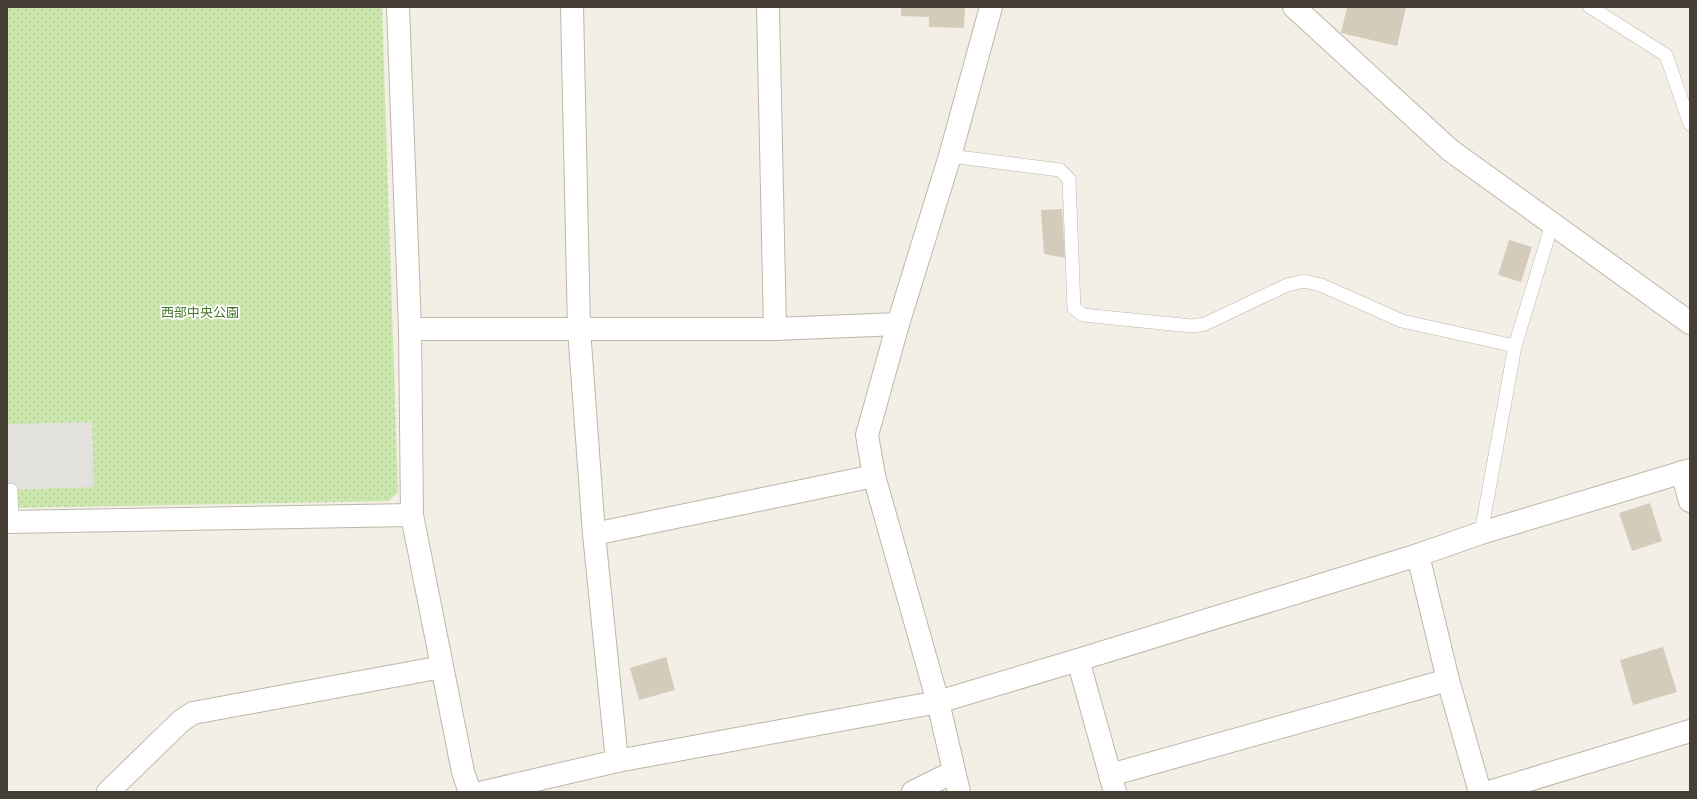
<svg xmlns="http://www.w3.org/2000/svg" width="1697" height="799" font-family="Karla,'Noto Sans JP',sans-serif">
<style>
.park{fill:url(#park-dots)}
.parking{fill:#e3e1de}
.building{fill:#d4cbbb}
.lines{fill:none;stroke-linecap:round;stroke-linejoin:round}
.lane-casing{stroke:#beb7a8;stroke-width:14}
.street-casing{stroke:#beb7a8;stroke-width:24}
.lane{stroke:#fff;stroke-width:13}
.street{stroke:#fff;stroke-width:22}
.labels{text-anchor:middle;stroke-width:3.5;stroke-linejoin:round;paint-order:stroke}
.park-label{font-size:13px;fill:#447629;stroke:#fff}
</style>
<defs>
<pattern id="park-dots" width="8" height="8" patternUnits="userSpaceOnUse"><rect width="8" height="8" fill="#cce7ae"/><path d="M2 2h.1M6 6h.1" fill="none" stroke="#b1c796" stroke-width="1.8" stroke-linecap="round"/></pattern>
</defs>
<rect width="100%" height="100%" fill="#f3efe6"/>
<!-- park -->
<path class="park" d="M7 7H382L398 492 389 501 7 508Z"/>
<!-- parking -->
<path class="parking" d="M92 422 94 487 7 490V424Z"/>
<!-- building -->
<g class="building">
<path d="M901 7H965L964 28 929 27V17L901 16Z"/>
<path d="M1347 7H1406L1397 46 1341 33Z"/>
<path d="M1062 209 1065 258 1044 254 1041 210Z"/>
<path d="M1509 240 1532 247 1521 282 1498 275Z"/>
<path d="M1650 503 1662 541 1632 551 1619 513Z"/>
<path d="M1663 647 1677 692 1633 705 1620 660Z"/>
<path d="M666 657 675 690 639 700 630 668Z"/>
</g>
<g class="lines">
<defs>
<g id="lane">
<path d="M1590 7 1666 55 1690 124"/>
<path d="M950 156 1060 170 1069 179 1074 308 1083 315 1192 326 1205 324 1287 285 1304 281 1321 285 1402 321 1515 346"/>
<path d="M11 490 12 522"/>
<path d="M1481 533 1515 346 1552 224"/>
</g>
<g id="street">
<path d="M398 7 410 329 412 515 463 772 470 792"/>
<path d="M572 7 579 329 594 534 617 761"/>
<path d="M768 7 775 329"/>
<path d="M1294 7 1450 150 1690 323"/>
<path d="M410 329H775L898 324"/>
<path d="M1682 472 1690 501"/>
<path d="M7 522 412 515"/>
<path d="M594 534 874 476"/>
<path d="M1418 555 1448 680 1480 792"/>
<path d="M1078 660 1115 792"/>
<path d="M1110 775 1448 680"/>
<path d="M108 792 181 721 193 713 442 667"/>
<path d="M484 792 617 761 938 702 1078 660 1418 555 1481 533 1690 470"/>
<path d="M913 792 953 772"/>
<path d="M959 792 938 702 874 476 867 435 898 324 950 156 991 7"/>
<path d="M1489 792 1690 731"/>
</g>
</defs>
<!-- lane casing -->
<use href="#lane" class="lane-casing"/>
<!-- street casing -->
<use href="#street" class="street-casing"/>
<!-- lane -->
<use href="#lane" class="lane"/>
<!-- street -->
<use href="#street" class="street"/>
</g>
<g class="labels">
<!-- park labels -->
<g class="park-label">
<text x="200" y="317">西部中央公園</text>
</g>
</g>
<!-- border -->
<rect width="1697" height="799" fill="none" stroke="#453f35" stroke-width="16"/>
</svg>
